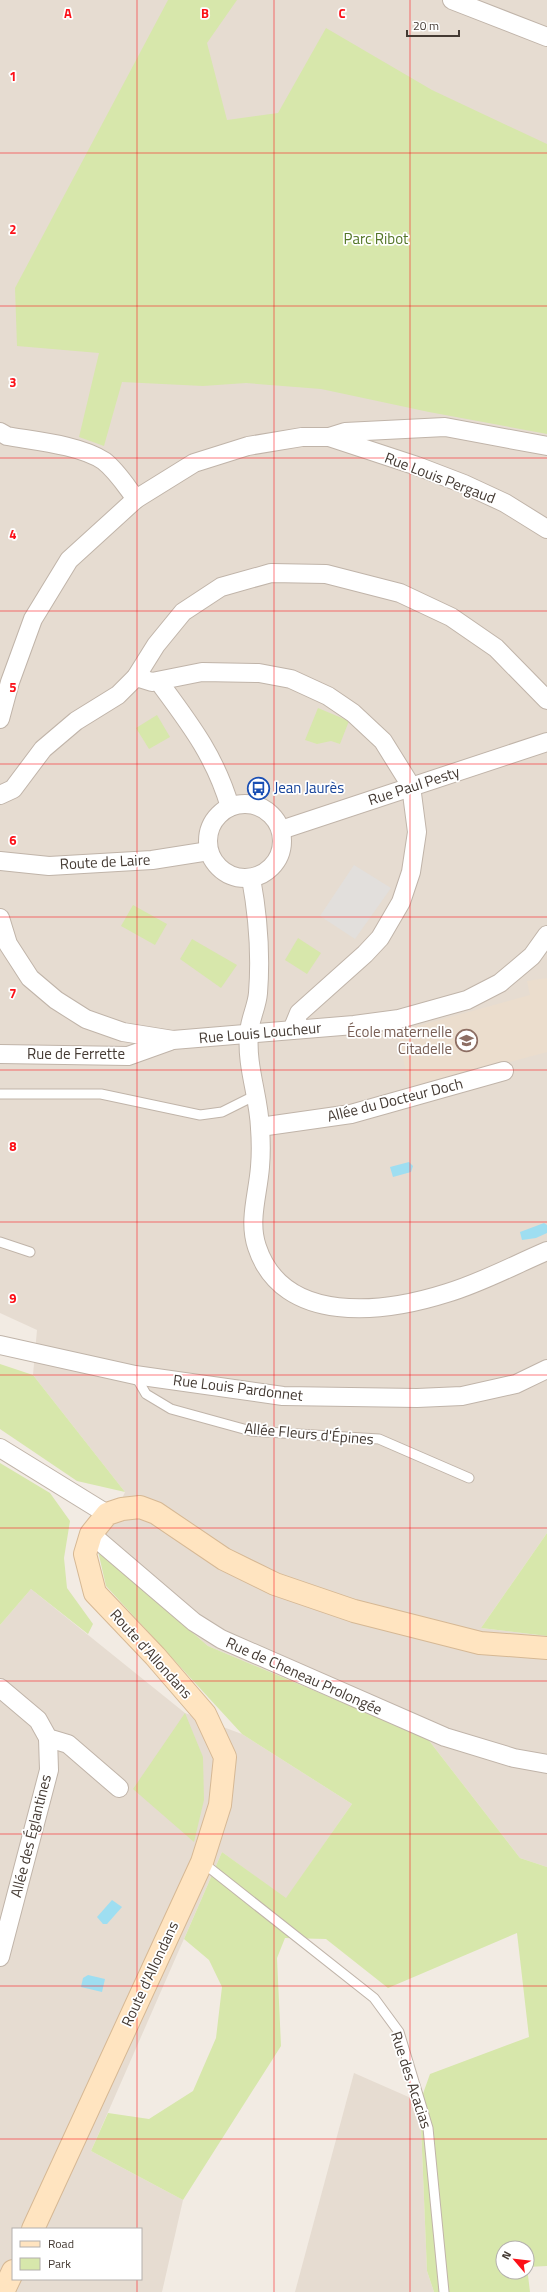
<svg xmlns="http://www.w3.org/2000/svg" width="547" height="2292" font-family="'Titillium Web',sans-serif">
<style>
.residential{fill:#e6dcd1;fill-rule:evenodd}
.education{fill:#ebddcd}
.green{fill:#d7e7ab;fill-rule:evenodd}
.parking{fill:#e2dfdc}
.water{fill:#9edef1}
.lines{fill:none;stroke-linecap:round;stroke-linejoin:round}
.lane-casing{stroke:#c0b4a9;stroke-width:11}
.street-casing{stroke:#c0b4a9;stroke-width:20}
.secondary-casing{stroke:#d6b894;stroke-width:24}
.lane{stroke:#fff;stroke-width:9}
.street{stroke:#fff;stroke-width:18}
.secondary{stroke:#ffe4c0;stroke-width:22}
.grid{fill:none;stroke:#fc1018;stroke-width:1;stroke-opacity:0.55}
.labels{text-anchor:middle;stroke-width:3.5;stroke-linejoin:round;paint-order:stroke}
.park-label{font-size:15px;fill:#537627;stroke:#fff}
.street-label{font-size:15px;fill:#443a33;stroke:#fff}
.transit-label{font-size:15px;fill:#164399;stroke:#fff;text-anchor:start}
.education-label{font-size:15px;fill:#785e54;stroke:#fff;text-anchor:end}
.grid-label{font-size:13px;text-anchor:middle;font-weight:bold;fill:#fc1018;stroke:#fff;stroke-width:3.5;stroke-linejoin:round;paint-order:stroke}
</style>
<rect width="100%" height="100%" fill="#f2ebe3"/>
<!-- residential -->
<g class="residential">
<path d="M0 0H547V1533L481 1628 547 1636V1867L520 1858 427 1738 208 1646 98 1551 125 1492 33 1375 37 1330 0 1313Z"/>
<path d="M31 1589 185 1713 242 1734 352 1804 286 1899 222 1852 91 2151 183 2200 162 2292H0V1625ZM13 2229H141V2279H13Z"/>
<path d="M354 2073 420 2102 427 2271 434 2292H295Z"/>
</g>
<!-- education -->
<path class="education" d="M547 978V1052L411 1089 396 1032 530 995 527 981Z"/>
<!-- green -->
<g class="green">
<path d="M168 0H237L207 43 227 120 278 113 326 28 432 90 547 144V434L429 412 321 389 246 383 203 386 122 382 104 446 79 437 99 353 17 346 15 288Z"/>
<path d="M318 708 349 721 340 744 331 741 317 744 305 740Z"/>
<path d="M157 715 170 737 149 749 136 728Z"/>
<path d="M133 905 167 924 155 945 121 926Z"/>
<path d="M298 938 321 953 307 974 285 960Z"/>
<path d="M192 939 237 965 221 988 180 959Z"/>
<path d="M0 1364 33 1375 125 1492 77 1481 0 1429Z"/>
<path d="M0 1463 50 1493 70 1521 64 1558 67 1588 93 1624 88 1634 31 1589 0 1625Z"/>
<path d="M547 1533V1636L481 1628Z"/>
<path d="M98 1551 208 1646 427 1738 520 1858 547 1867V2266L527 2267 530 2292H434L427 2271 420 2102 430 2074 529 2037 517 1933 388 1988 326 1939 285 1938 277 1958 281 2046 183 2200 91 2151 108 2113 149 2119 193 2091 216 2038 222 1987 209 1960 184 1939 222 1852 286 1898 352 1804 242 1734 106 1586ZM503 2248H527V2272H503Z"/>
<path d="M185 1713 203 1757 204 1800 194 1842 133 1789Z"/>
</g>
<!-- parking -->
<path class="parking" d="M354 865 391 888 355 939 320 916Z"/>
<!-- water -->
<g class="water">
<path d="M409 1162 413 1166 411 1172 393 1177 390 1167Z"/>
<path d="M544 1223 547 1225V1233L536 1238 522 1240 520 1232Z"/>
<path d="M112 1900 122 1907 107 1924H103L97 1917Z"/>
<path d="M88 1975 105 1979 102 1992 81 1987 83 1978Z"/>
</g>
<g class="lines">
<defs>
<g id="lane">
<path d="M0 1094H101L200 1115 222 1112 254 1096"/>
<path d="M0 1242 30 1252"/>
<path d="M135 1375 146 1394 171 1409 251 1431 379 1439 469 1478"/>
<path d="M202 1862 374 1998 399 2032 428 2128 444 2292"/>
</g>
<g id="street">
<path d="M452 0 547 37"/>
<path d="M0 432 7 436C35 441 80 445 104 461 117 471 126 486 136 499"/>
<path d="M329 437 345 432 445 427 547 446"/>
<path d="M136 677 152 682 202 672 259 673 291 679 328 696 353 713 383 741 411 786 417 832 411 872 401 902 380 938 365 954 299 1013 292 1030"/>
<path d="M159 682C190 724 215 756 230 807"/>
<path d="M0 719 10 682 33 619 69 560 136 499 194 463 248 446 302 437H329L417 466 464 484 505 503 547 529"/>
<path d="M0 795 13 789 43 749 76 721 118 695 136 677 156 645 183 612 221 587 271 573 326 574 400 593 451 617 496 648 547 700"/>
<circle cx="245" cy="841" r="37"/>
<path d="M281 830 547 742"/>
<path d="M0 861 49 866 152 860 209 851"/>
<path d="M251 878C258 916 261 955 258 993 257 1007 249 1021 249 1034 246 1066 259 1097 260 1128 261 1141 261 1155 260 1167 258 1194 248 1221 257 1247 283 1326 384 1313 447 1293 481 1283 514 1265 547 1251"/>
<path d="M0 918 8 944 30 978 56 1000 86 1019 123 1032 173 1040 354 1025 399 1019 467 1000 500 983 532 956 547 935"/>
<path d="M0 1054 128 1056 170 1041"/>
<path d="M260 1127 351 1114 504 1071"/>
<path d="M0 1345 135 1375 283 1396 417 1398 462 1396 516 1384 547 1369"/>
<path d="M0 1448 107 1514"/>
<path d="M91 1534 194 1622 221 1639 445 1737 514 1758 547 1764"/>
<path d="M0 1688 38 1720 48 1738 68 1744 119 1788"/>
<path d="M0 1957 49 1770 48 1738"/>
</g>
<g id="secondary">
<path d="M33 2229 202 1862 220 1805 225 1757 205 1714 155 1656 95 1593 85 1554 91 1534 107 1514 122 1509 140 1507 156 1513 224 1559 275 1584 354 1611 480 1643 547 1648"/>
<path d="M3 2292 13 2271"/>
</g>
</defs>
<!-- lane casing -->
<use href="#lane" class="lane-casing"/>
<!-- street casing -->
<use href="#street" class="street-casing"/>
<!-- secondary casing -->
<use href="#secondary" class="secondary-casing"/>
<!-- lane -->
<use href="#lane" class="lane"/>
<!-- street -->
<use href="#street" class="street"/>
<!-- secondary -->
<use href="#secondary" class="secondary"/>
</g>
<!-- grid -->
<path class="grid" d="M137 0V2229M274 0V2292M410 0V2292M0 153H547M0 306H547M0 458H547M0 611H547M0 764H547M0 917H547M0 1070H547M0 1222H547M0 1375H547M0 1528H547M0 1681H547M0 1834H547M0 1986H547M0 2139H547M137 2279V2292"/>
<!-- icons -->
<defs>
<symbol id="bus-ring" viewBox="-11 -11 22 22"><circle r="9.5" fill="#fff" stroke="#1a4fb4" stroke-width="1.5"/><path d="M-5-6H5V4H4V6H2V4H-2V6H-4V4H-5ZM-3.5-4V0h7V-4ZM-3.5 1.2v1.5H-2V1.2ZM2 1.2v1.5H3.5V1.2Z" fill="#1a4fb4"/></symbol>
<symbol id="school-ring" viewBox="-11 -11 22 22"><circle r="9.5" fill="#fff" stroke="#8d6e63" stroke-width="1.5"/><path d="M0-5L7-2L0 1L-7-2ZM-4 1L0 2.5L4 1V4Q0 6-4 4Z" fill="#8d6e63"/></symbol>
</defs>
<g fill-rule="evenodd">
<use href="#bus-ring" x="246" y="776" width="25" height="25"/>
<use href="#school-ring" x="454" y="1028" width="25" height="25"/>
</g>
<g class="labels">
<!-- park labels -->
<g class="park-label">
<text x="376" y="244">Parc Ribot</text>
</g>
<!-- street labels -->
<g class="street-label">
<text transform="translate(440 478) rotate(21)" y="5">Rue Louis Pergaud</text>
<text transform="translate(414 786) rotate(-18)" y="5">Rue Paul Pesty</text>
<text transform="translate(105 862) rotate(-3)" y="5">Route de Laire</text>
<text transform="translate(260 1033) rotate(-5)" y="5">Rue Louis Loucheur</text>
<text x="76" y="1059">Rue de Ferrette</text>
<text transform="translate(395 1100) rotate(-14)" y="5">Allée du Docteur Doch</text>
<text transform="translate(238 1388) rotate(7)" y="5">Rue Louis Pardonnet</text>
<text transform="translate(309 1434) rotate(5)" y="5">Allée Fleurs d'Épines</text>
<text transform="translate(151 1654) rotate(48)" y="5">Route d'Allondans</text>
<text transform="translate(304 1676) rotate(24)" y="5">Rue de Cheneau Prolongée</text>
<text transform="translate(31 1836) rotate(-76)" y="5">Allée des Églantines</text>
<text transform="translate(150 1974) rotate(-65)" y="5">Route d'Allondans</text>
<text transform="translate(411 2080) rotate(72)" y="5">Rue des Acacias</text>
</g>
<!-- transit labels -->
<g class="transit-label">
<text x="274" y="793">Jean Jaurès</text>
</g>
<!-- education labels -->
<g class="education-label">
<text x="452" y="1037">École maternelle<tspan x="452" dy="17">Citadelle</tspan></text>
</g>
</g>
<g class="grid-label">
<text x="68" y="18">A</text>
<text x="205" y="18">B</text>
<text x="342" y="18">C</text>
<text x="13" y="81">1</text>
<text x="13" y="234">2</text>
<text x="13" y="387">3</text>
<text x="13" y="539">4</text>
<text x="13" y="692">5</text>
<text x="13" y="845">6</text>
<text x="13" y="998">7</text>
<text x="13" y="1151">8</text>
<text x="13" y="1303">9</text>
</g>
<!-- legend -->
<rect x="12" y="2228" width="130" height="52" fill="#ffffff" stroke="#b4b0ad"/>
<rect x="20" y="2241" width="20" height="6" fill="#ffe4c0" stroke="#b4b0ad"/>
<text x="48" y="2248" font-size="12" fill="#443a33">Road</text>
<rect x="20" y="2258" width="20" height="12" fill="#d7e7ab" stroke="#b4b0ad"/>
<text x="48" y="2268" font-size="12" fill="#443a33">Park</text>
<!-- north arrow -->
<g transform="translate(515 2260) rotate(298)"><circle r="19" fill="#ffffff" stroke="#b4b0ad"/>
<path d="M0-3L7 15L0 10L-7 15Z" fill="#fc1018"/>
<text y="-6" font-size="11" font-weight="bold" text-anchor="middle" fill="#443a33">N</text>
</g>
<!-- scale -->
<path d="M407 30v6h52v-6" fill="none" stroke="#443a33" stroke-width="2"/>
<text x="413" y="30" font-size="12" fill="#443a33" stroke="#ffffff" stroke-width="3" paint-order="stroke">20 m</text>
</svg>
